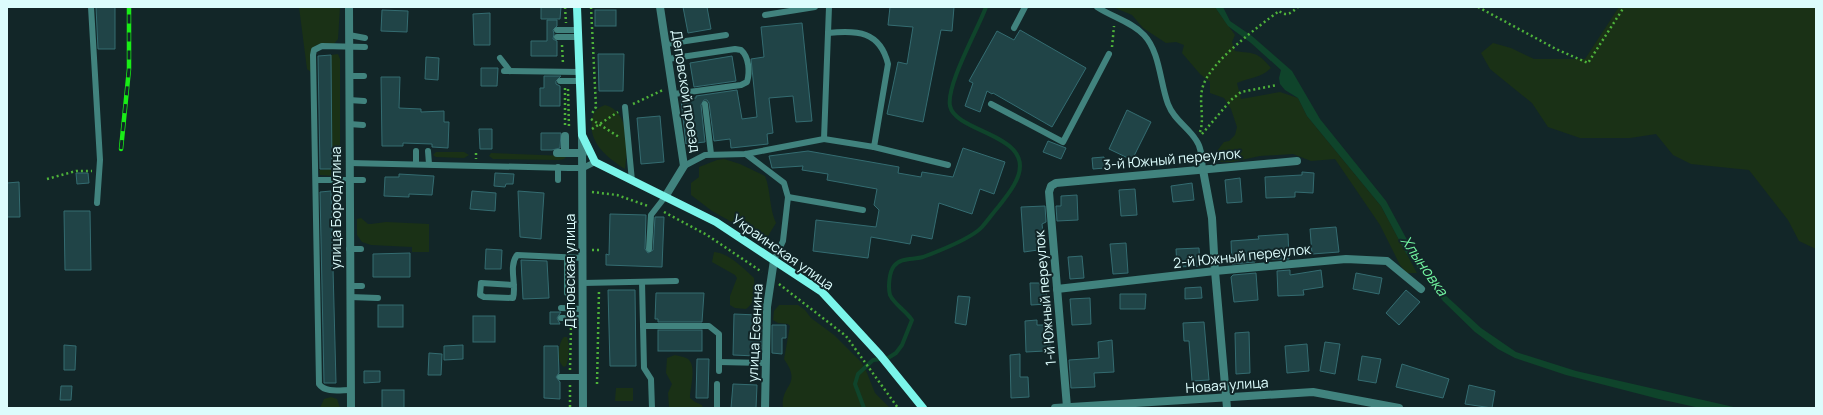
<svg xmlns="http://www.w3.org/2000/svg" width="1823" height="415" font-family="Manrope,sans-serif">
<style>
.green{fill:#1a3116}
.water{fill:#0f442b}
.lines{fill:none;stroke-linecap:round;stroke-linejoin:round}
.stream{stroke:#0f442b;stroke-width:4}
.building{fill:#204447;stroke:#346c71}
.path{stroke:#4eb23a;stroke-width:2.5;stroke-dasharray:2 3;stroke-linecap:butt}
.lane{stroke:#41837e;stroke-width:6}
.street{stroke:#41837e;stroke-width:8}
.secondary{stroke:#7bf5ea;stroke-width:8}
.rail-casing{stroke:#19ed17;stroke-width:4.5}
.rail{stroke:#122628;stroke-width:3;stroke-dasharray:9;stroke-linecap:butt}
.labels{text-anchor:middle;stroke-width:4;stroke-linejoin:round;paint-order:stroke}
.street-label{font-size:14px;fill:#dcfcfc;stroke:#122628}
.water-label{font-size:15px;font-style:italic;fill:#72f4a0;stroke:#122628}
</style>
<rect width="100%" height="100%" fill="#122628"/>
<!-- green -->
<g class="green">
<path d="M299 7H340L338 39 334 44 316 45 312 51 311 72 307 69Z"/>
<path d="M1113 7H1215L1235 35 1232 42 1235 51C1255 54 1257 51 1271 68 1261 78 1251 77 1237 83L1241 99 1280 92 1298 98 1307 116 1381 206 1417 273H1407L1400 265 1380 225 1335 159 1311 161 1293 154 1260 156 1232 162H1220L1213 156 1224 142 1229 141 1235 135 1237 127 1231 109 1224 98 1210 93V82L1200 74 1182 53 1184 45 1176 42 1166 43 1143 28 1132 15Z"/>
<path d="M1619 7H1816V249L1799 241 1788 220 1749 170 1691 164 1673 155 1656 134 1630 138H1580L1548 127 1532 103 1490 69 1481 53 1493 43 1511 48 1534 59H1585Z"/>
<path d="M338 54 340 59V170L336 176 320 175 319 170 332 169 331 55Z"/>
<path d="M605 105C630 111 628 149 625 169 608 158 588 143 592 120 593 112 597 108 605 105Z"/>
<path d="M436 152H464L469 155 464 158 436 157 433 155Z"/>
<path d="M491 153 567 156 564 159 559 160 493 159 489 156Z"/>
<path d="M724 159 740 164 765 176C771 191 769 208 776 223L768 236 763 237 755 235 712 211 691 195V183L699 177V167L717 160Z"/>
<path d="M361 218 368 224H371L386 222 429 224V252H412V247L371 245 362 242 357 235V219Z"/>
<path d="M714 252C729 253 743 268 754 278 755 290 757 301 746 309L735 308 730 305V296L737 278 735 275 712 262Z"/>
<path d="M779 305H798L805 310 811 318 834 335 862 363 867 373 875 393 890 408H783C780 384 803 386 784 359L790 326 788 324 778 323 773 320 774 311Z"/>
<path d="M564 337H567C570 345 569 358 566 366L564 367C556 362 558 343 564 337Z"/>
<path d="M675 355C679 356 685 357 688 359 697 366 690 388 690 398L695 402 702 405 703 408 669 407 668 393 672 384 666 373 667 358Z"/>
<path d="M616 388H633V401H615Z"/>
<path d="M331 397 337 399 340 408H320L324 399Z"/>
</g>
<!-- water -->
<path class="water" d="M1215 7H1223L1230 21 1252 36 1292 71 1320 119 1386 201 1412 249 1442 292 1481 328 1516 352 1576 371 1738 408H1700L1659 399 1566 375 1515 358 1498 349 1475 332 1443 301 1406 253 1381 206 1307 116 1298 98 1285 90 1280 84 1279 78 1281 70 1251 43 1228 26Z"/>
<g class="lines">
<!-- stream -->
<path class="stream" d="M864 408 855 384 858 374 873 360 888 358 896 353 902 345 912 320C906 311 894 304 890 295 888 288 889 272 894 266 901 257 913 260 923 257 939 251 971 239 982 227 988 220 993 213 999 206 1005 198 1012 190 1016 181 1039 134 956 134 950 106 946 85 978 29 986 7"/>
</g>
<!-- building -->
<g class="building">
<path d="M96 7H115V49H98Z"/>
<path d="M541 7H561L560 19H541Z"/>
<path d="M683 7H707L711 29 688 33Z"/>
<path d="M890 7H954L952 31 941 30 923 122 887 114 898 62 907 64 913 27 888 25Z"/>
<path d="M382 10 408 11 407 32 381 31Z"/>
<rect x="595" y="10" width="21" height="16"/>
<path d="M490 13V45H474L473 14Z"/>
<path d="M547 20H557V26L553 30 554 34 553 39 557 41V56H531V41H547Z"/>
<path d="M802 23 812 121 796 122 793 96 769 98 773 133 767 134 768 144 731 148 730 139 714 141 709 103 707 100H704L701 105 705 142 686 144 681 100 696 98V96L737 90 742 119 757 117 751 59 764 57 761 27Z"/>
<path d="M1020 30 1086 68 1052 127 993 93 992 94 987 91 980 112 965 106 973 83 969 81 997 31 1014 40Z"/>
<path d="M598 54H624L623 91H599Z"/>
<path d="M331 55 332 169H320L318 56Z"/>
<path d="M732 56 736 81 694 87 690 63Z"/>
<path d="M426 57 439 58 438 80 425 79Z"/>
<path d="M481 68H498L497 86H481Z"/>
<path d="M544 76H561L556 81V84L560 86V106H540V88H544Z"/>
<path d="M381 77H400L399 108 421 109V112L444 111V122H449L448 148 432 147V144L403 143V146H382Z"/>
<path d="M1127 110 1151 122 1132 160 1109 149Z"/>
<path d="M660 116 664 162 641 164 637 118Z"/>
<path d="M479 129H492V149H480Z"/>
<path d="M541 133H561L560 148 552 150H541Z"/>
<path d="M1048 141 1066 148 1061 159 1043 152Z"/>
<path d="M963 148 1005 162 994 194 980 189 972 214 939 203 932 239 912 235 910 244 871 237 868 258 813 251 816 220 876 227 879 210 874 205 877 189 827 180 828 174 802 170 803 166 772 168 769 156 808 151 899 167 898 173 921 177 922 172 953 177Z"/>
<path d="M1104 157 1105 168 1093 169 1092 158Z"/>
<path d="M1302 172 1314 173 1313 193 1295 192V197L1266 198 1265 177 1302 175Z"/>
<path d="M76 173H88L89 183 77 184Z"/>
<path d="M495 173 514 174 513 184H506L505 187 494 186Z"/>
<path d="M399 174 434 176 432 195 409 194V197L384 196 385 177H399Z"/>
<path d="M1240 178 1242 202 1227 203 1225 180Z"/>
<path d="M19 182 20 217H7V183Z"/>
<path d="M1192 183 1194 200 1173 202 1171 186Z"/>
<path d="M1135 189 1137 215 1121 216 1119 190Z"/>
<path d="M331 191 336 383H324L320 192Z"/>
<path d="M472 191 496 193 495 211 470 209Z"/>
<path d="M518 191 544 193 541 239 520 237Z"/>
<path d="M1077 195 1078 220 1057 221 1056 206H1061V196Z"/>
<path d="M1045 206 1046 222 1042 224 1045 249 1024 252 1021 207Z"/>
<path d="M64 211H90L91 270H65Z"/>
<path d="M610 214 646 215 645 249 648 253 653 250 655 217H664L662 267 606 265V254L609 255Z"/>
<path d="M1336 227 1339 252 1312 254 1310 229Z"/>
<path d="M1288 234 1289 259H1254L1255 262 1232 264 1231 241 1259 239 1258 236Z"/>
<path d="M1126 243 1128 273 1113 274 1110 244Z"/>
<path d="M1199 248 1200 266 1177 267 1176 249Z"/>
<path d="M486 249 502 250 501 269H485Z"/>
<path d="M410 253V277H373V254Z"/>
<path d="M1082 256 1084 278 1070 279 1068 257Z"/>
<path d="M521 260 547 261 549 298 523 299Z"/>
<path d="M1290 270V275L1321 270 1323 287 1303 290 1304 295 1278 296 1277 271Z"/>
<path d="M1256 273 1258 300 1234 302 1231 277 1233 275Z"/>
<path d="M1356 273 1382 278 1379 294 1353 289Z"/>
<path d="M1030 283H1046L1047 304 1031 305Z"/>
<path d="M1201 287 1202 298 1185 299V288Z"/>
<path d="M608 290H635L636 366H610Z"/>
<path d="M1406 290 1420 302 1399 325 1386 313Z"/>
<path d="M656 293H704L702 322H658V319H655Z"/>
<path d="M1120 294H1146L1145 309H1120Z"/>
<path d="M958 296 970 297 966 325 955 323Z"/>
<path d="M1090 298 1091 324 1072 325 1070 299Z"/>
<rect x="378" y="305" width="25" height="22"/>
<path d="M550 312H561L557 318 560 324H550Z"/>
<path d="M734 314 757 315V325H761V353H756V356L733 355Z"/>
<rect x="473" y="316" width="22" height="26"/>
<path d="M1037 320V325H1050V347H1045V351L1026 352 1025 321Z"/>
<path d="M1204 322 1209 380 1192 381 1189 341H1184L1183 323Z"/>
<path d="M772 325H786V338H782V354L772 353Z"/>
<rect x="658" y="330" width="44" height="21"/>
<path d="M1249 332 1250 373 1236 374 1235 333Z"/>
<path d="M1112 340 1114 372 1094 373 1095 387 1071 388 1069 360 1099 358 1098 342Z"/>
<path d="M1325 342 1340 344 1335 374 1320 371Z"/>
<path d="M1307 344 1309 371 1287 373 1285 346Z"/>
<path d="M64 345 76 346 75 370H64Z"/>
<path d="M463 345V359L444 360V346Z"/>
<path d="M544 346H558L559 373 556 377 560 382V399L544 398Z"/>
<path d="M429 353 442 354 441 375H428Z"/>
<path d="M1020 354V377H1028L1029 397 1011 398 1010 355Z"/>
<path d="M1362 356 1381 359 1376 383 1358 380Z"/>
<path d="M697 359H709L708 398H696Z"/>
<path d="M1402 364 1449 379 1443 398 1396 387Z"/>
<path d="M364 371H380V382L364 383Z"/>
<path d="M733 384 757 385 756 408H731Z"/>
<path d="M1469 385 1495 391 1492 408 1465 404Z"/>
<path d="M61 386H72L71 400H60Z"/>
<rect x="382" y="390" width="22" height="18"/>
</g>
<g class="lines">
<!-- path -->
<g class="path">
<path d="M565 7 566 23"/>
<path d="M591 7 596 107 591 115"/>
<path d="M1478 7 1556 49 1588 63 1624 7"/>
<path d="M562 45 563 64"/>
<path d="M1112 47 1114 26"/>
<path d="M565 88V127"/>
<path d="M568 89 569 128"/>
<path d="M633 104 663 90"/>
<path d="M591 119 619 137"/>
<path d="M592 129 618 112"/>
<path d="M1200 132C1205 117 1198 101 1203 86 1211 61 1258 27 1279 11 1287 17 1291 13 1298 7"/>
<path d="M1202 134 1231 100 1241 92 1277 85"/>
<path d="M476 153V159"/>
<path d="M47 179 76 171H92"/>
<path d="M592 192 617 195 648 206"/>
<path d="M664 212 707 235 762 272"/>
<path d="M592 250H600"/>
<path d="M779 284 846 336 898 408"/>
<path d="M570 370 571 327"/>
<path d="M597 384 599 290"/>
<path d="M570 385V408"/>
</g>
<!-- lane -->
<g class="lane">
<path d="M91 7 100 160 97 203"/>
<path d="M1097 7C1112 17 1132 22 1144 35 1160 52 1160 83 1168 104 1174 120 1188 127 1196 140 1202 148 1202 160 1203 170"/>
<path d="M765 15 815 7"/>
<path d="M1014 28 1025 7"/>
<path d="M557 30H578"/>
<path d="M349 35 365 38"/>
<path d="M557 37H578"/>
<path d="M666 44 726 35"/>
<path d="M500 58 510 71"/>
<path d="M668 59 735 49 741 50C749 57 750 72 747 82L741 85 674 94"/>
<path d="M504 71 580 72"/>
<path d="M349 76H364"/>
<path d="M560 81H580"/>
<path d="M349 100 364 101"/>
<path d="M705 104 711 154"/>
<path d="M991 104 1063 142 1109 54"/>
<path d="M625 107 632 181"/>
<path d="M349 124 363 125"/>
<path d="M824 139 874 147 888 64C880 31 857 30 828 33L829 7"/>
<path d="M874 147 948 165"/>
<path d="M416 151V164"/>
<path d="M428 151 429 164"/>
<path d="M746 154 784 183 788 197 783 241 774 260"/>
<path d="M349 163 569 168H583L595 162"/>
<path d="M684 166 705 155 746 154 824 139 828 33"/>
<path d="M316 180H363"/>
<path d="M558 180V167"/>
<path d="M788 197 863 210"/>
<path d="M349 249H361"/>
<path d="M649 249 651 215 665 197"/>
<path d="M567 257V293"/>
<path d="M642 282 644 368 651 379 652 408"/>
<path d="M583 283 676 281"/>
<path d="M514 285 481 283 480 295 484 297 513 298C517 285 508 267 517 255L583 258"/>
<path d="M350 286H362"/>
<path d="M350 297 378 298"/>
<path d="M561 308 583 309"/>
<path d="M561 318H583"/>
<path d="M643 326H709L719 334V371"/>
<path d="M719 362 766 363"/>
<path d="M560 377H583"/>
<path d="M350 390C340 390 325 393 319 384L313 55 314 50 322 46 365 47"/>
<path d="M717 408V384"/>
</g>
<!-- street -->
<g class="street">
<path d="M349 7 351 408"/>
<path d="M660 7 684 166 665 197"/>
<path d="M582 135 583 408"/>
<path d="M565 136V153"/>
<path d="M557 153H583"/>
<path d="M1203 170 1212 218 1215 271 1227 408"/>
<path d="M1057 289 1215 271 1346 259 1387 261 1421 289"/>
<path d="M1067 407 1049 192 1051 186 1056 183 1297 161"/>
<path d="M765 408 767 307 774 260"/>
<path d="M1055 408 1313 392 1399 408"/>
</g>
<!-- secondary -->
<path class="secondary" d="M577 7 582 135 595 162 716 222 822 292 880 355 923 408"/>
<defs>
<path id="rail" d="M121 149 129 69V7"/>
</defs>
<!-- rail casing -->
<use href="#rail" class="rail-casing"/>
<!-- rail -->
<use href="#rail" class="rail"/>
</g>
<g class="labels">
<!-- street labels -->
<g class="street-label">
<text transform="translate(686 91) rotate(81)" y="5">Деповской проезд</text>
<text transform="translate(1172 159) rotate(-5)" y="5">3-й Южный переулок</text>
<text transform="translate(336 208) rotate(-90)" y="5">улица Бородулина</text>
<text transform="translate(783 252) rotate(35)" y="5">Украинская улица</text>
<text transform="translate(1242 256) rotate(-6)" y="5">2-й Южный переулок</text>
<text transform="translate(570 271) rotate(-90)" y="5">Деповская улица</text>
<text transform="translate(1045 298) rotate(-95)" y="5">1-й Южный переулок</text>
<text transform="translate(755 333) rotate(-87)" y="5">улица Есенина</text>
<text transform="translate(1227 385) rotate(-4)" y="5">Новая улица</text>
</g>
<!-- water labels -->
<g class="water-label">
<text transform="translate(1424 266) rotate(55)" y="5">Хлыновка</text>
</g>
</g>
<!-- border -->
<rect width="1823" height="415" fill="none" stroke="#dcfcfc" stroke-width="16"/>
</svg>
